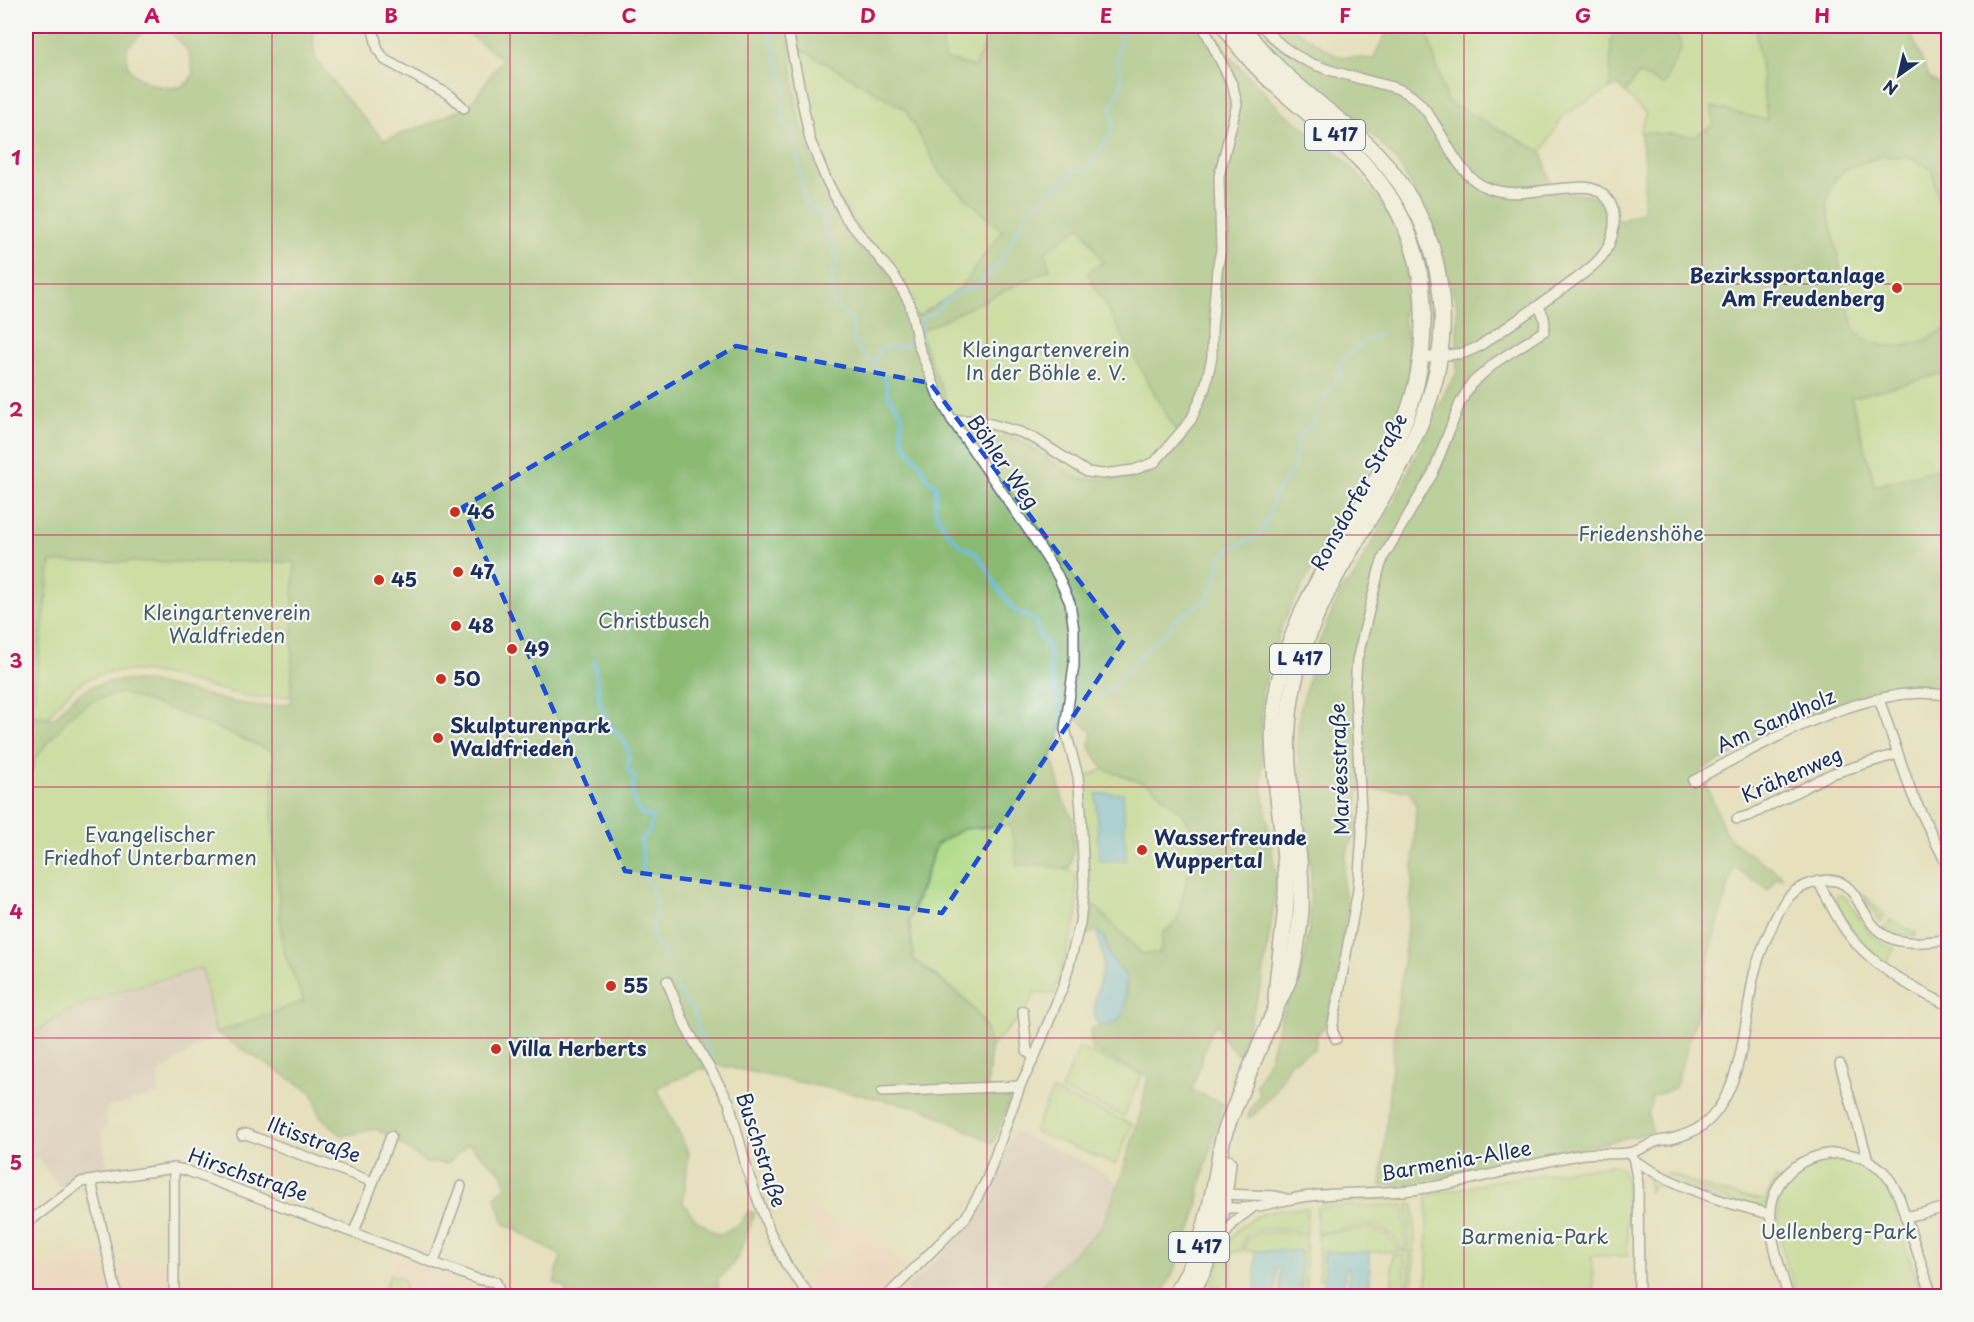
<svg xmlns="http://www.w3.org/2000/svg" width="1974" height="1322" font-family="'Playpen Sans',sans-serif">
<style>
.built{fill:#f7d1c8}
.industrial{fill:#d2bfc0}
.green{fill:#afda86;stroke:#658472;stroke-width:1.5}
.forest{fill:#8bba73;stroke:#537468;stroke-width:1.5;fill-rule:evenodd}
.water{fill:#6cc0e8;stroke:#4478a3;stroke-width:1.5}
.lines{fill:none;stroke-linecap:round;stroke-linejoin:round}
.stream{stroke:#6cc0e8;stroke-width:3}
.street-casing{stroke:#626d7f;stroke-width:12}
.primary-casing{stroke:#626d7f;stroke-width:18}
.street{stroke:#fff;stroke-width:9}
.primary{stroke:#fff;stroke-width:15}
.marked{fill:none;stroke:#1d4ed8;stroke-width:4.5;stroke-dasharray:12 8;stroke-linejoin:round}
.grid{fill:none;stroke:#c2185b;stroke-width:1.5;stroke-opacity:0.55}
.poi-dot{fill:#c8321e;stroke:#f6f6f2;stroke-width:2}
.labels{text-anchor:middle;stroke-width:4.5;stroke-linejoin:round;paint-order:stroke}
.shield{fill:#f6f6f2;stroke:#5d6b8a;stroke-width:1.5}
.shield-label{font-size:18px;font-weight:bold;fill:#1b2f5e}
.poi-label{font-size:20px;font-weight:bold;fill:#1b2f5e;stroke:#f6f6f2;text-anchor:start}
.park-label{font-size:20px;fill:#405a68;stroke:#f6f6f2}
.street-label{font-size:20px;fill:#1b2f5e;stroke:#f6f6f2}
.neatline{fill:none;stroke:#c2185b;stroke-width:2}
.grid-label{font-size:20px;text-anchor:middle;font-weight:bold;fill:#c2185b}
</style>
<rect width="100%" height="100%" fill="#f6f6f2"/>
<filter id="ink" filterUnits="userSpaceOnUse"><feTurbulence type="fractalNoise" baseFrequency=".0167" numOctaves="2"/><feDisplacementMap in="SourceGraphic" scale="12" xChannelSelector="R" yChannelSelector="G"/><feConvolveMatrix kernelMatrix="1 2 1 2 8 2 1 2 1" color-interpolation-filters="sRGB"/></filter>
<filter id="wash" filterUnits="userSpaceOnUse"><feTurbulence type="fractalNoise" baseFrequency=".008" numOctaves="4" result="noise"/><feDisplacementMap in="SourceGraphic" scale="24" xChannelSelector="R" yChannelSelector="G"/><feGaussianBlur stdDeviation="1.35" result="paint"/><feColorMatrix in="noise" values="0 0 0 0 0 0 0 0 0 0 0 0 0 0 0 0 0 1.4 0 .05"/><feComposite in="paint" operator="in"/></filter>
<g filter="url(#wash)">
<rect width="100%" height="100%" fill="#e6e0bd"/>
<!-- built -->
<g class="built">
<path d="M813 1210 836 1225 857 1223 862 1234 870 1227 882 1244 906 1268 877 1296H817L804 1276 832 1256 809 1218Z"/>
<path d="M99 1254 109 1296H26V1287L30 1285 27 1269Z"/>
<path d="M396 1255 456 1277 449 1296H381Z"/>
<path d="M143 1261 169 1264 167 1296H124L118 1266Z"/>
</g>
<!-- industrial -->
<g class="industrial">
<path d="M203 968 216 1033 158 1073 159 1094 105 1108 108 1128 101 1130 108 1168 84 1173 60 1188 37 1157 26 1165V1041L58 1015 84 1003Z"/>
<path d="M1014 1131 1096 1168 1119 1184 1102 1226 1030 1296H1021L994 1277 985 1296H911L906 1289 953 1243 980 1208Z"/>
</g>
<!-- green -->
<g class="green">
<path d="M904 26H994L974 67 945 59 942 34Z"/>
<path d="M1232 26H1236C1268 56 1300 87 1332 118 1353 138 1379 161 1395 185 1422 225 1446 294 1434 342L1432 298 1428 273 1410 222Z"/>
<path d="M1425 26H1616L1611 42 1610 89 1564 114 1542 152 1447 102Z"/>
<path d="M1672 26H1753L1756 29 1767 120 1712 107 1713 125 1695 136 1640 132 1646 114 1625 93 1638 74 1663 85 1682 46Z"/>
<path d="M789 42 905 109 940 173 1003 231 959 290 917 317 811 157 796 110Z"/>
<path d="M1882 156 1910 158 1932 169 1948 249V326C1922 348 1879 357 1854 329L1826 204C1835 164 1849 170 1882 156Z"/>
<path d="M1080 225 1103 262 1088 273 1183 444 1157 467 1130 480 1078 479 1028 445 1005 432 1004 440 980 432 981 426 957 427 918 332 1050 268 1044 253Z"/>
<path d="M1948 372V466L1875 486 1851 398Z"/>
<path d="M51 562H295L291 696C278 696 263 698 250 696 196 688 127 650 76 686 65 695 56 706 48 717L32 715Z"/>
<path d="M121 693 178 712 275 752 272 813 283 950 304 1002 216 1033 202 968C143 986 71 997 26 1041V791L36 757 68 717 93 700Z"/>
<path d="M1104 769 1150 785 1182 813 1197 837 1203 862 1188 875 1177 921 1163 933 1160 953 1142 954 1094 905 1084 900 1082 779Z"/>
<path d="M1010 825 1015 845 1016 864C1036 865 1059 864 1076 874L1077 917 1054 994 1036 992 1025 1011 991 1047 985 1024 963 996 914 959 910 920 937 844 963 829Z"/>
<path d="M1862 893 1885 916 1880 922Z"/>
<path d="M1839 894C1857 900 1861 942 1895 948L1885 963C1864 946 1846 925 1835 899Z"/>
<path d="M1890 920 1916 933V936C1905 936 1895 934 1885 927Z"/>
<path d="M1079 1048 1142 1075 1124 1116 1061 1090Z"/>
<path d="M1052 1091 1132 1124 1116 1164 1034 1131Z"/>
<path d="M1833 1160C1890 1169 1890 1196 1904 1244 1910 1262 1917 1279 1923 1296H1797C1780 1241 1751 1177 1833 1160Z"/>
<path d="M1612 1165 1621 1168 1627 1180V1256H1591L1594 1296H1427V1196L1500 1180Z"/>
<path d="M1666 1172 1716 1191 1762 1200 1766 1198 1776 1177 1778 1181 1767 1204C1749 1214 1686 1183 1665 1174Z"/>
<path d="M1652 1175 1744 1211 1696 1199 1660 1184 1651 1187 1649 1192 1648 1179Z"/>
<path d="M1406 1194 1411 1199 1321 1203 1325 1198Z"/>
<path d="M1408 1204H1414L1415 1252H1408Z"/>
<path d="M1404 1205 1405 1252H1403L1392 1235 1377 1227 1368 1225 1355 1227 1317 1233V1207Z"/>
<path d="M1307 1208V1233C1287 1230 1241 1218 1242 1251L1232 1252V1288L1229 1289V1292H1232L1233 1296H1213L1216 1289 1220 1288V1286H1214L1212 1291 1209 1289C1215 1277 1218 1265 1223 1254 1240 1214 1266 1210 1307 1208Z"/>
<path d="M1369 1228 1388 1236 1400 1252H1324V1279H1319L1318 1235Z"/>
<path d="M1282 1232 1306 1236V1296H1301V1252L1245 1251C1244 1230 1266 1232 1282 1232Z"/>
<rect x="1392" y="1255" width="13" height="41"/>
<rect x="1409" y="1255" width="5" height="41"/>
<path d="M390 1274 402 1278 406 1287 405 1292 398 1296 383 1294Z"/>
</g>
<!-- forest -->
<g class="forest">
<path d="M26 26H312L315 58 339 90 384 140 431 123 470 105 502 59 469 34 445 26H904L942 34 945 59 974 67 994 26H1209L1229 56 1279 108 1339 155 1364 181 1382 204 1398 233 1407 267 1403 319 1411 348 1409 377 1396 424 1326 542 1282 624 1262 692V784L1277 884 1262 983 1239 1055 1222 1038 1218 1023 1210 1033 1192 1090 1223 1104 1201 1183 1196 1214 1183 1252 1162 1296H1030L1102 1226 1119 1184 1142 1107 1148 1076 1092 1050 1090 1029 1101 1025H1106L1125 1007 1127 982 1110 957 1104 936 1098 931 1086 935 1094 905 1142 954 1160 953 1163 933 1177 921 1188 875 1203 862 1197 837 1182 813 1150 785 1104 769 1089 747 1092 732 1077 718 1064 723 1052 757 1063 800 1073 818 1074 850 1069 870 1044 865H1016L1015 845 1010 825 963 829 937 844 909 919 913 960C940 981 989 1009 990 1048 991 1061 988 1076 987 1089H998L1012 1094 993 1143 922 1108 713 1064 711 1069H700L657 1088 689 1154 683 1203 695 1219 719 1235 741 1223 748 1211 755 1213C745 1236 741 1265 718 1278V1290L721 1296H563L566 1292 564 1286H559L554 1282 561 1256 504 1223 495 1197 506 1186 503 1174 468 1144 448 1163H426L394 1139 376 1129 342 1136 320 1116 312 1092 216 1033 304 1001 283 950 272 813 274 752 178 712 121 693 93 700 68 718 36 757 26 791ZM168 30C186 46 191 50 193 75 191 78 189 81 187 83 173 95 135 82 128 66 126 61 127 53 127 47L145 31ZM789 42 905 109 940 173 1002 231 959 290 917 317 811 157 796 110ZM1081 226 1103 262 1087 273 1183 444 1157 467 1130 479H1078L1005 432 1003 440 980 432 981 425 957 427 919 332 1050 269 1045 253ZM51 562H294L291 703C282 704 272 706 263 706 195 703 106 643 55 718L32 715Z"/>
<path d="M1273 26H1289L1337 56 1373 59 1389 26H1425L1447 102 1542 152 1553 193 1589 194 1621 221 1643 211 1645 163 1640 132 1695 136 1713 125 1712 107 1767 120 1756 29 1753 26H1908L1930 79 1948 87V249L1932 169 1910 158 1882 156 1845 169 1834 180 1826 204 1854 329C1879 357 1922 347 1948 326V344L1943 345 1948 372 1851 398 1875 486 1948 466V683L1876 693 1821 711 1701 770 1725 832 1733 842 1783 876 1780 879 1777 877 1768 890 1734 867 1713 940 1697 1014 1675 1088 1652 1097 1648 1116 1653 1132 1472 1172 1411 1183 1381 1186 1394 1038 1412 887 1416 805 1408 790H1358L1356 836 1349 845 1345 861 1343 884 1348 907 1341 944 1344 960 1327 1023 1317 1035 1315 1049 1290 1062 1276 1090 1254 1115 1248 1118C1248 1110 1257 1102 1260 1093L1256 1086 1269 1059 1281 1018 1304 961 1310 920 1311 870 1297 742 1300 711 1317 647 1344 585 1351 582 1396 498 1446 390 1457 373V306L1428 213 1397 161 1352 113 1279 58Z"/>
<path d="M1616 26H1672L1682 46 1664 85 1638 74 1625 93 1618 85 1610 89 1611 42Z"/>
</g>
<!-- water -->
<g class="water">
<path d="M1123 793 1126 860 1099 861 1096 794Z"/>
<path d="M1098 931C1106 938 1105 945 1109 955 1113 964 1123 969 1126 977 1128 982 1125 986 1125 991 1125 1003 1127 1017 1114 1023 1078 1039 1102 977 1103 967 1105 955 1097 943 1098 931Z"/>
<path d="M1255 1251H1301V1296H1280V1268H1276V1296H1255Z"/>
<path d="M1324 1252H1370V1296H1349V1268H1345L1344 1296H1324Z"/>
</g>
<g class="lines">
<!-- stream -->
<g class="stream">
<path d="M768 26 786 96 783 103 782 122 792 131 794 135 804 197 806 203 820 214 824 220 826 235 838 258C834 271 826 292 835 305 839 311 848 315 853 321V339L857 348 884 376 889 397 902 413 901 429 905 445 919 462 928 479 936 486 935 511 946 530 960 545 976 553 987 568 996 585 1014 610 1035 621 1039 634 1049 648 1051 671 1062 717"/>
<path d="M922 339 921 325 924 317 935 312 943 302 957 293 974 287 984 280 1000 261 1031 207 1046 196 1050 189 1064 183 1069 174 1086 168 1092 163 1109 137 1114 121 1111 109 1117 98 1122 79 1117 58 1122 33 1130 26"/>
<path d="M873 363 883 347 894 348 914 343"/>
<path d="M1147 650 1171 627 1175 619 1206 600 1216 580 1221 557 1232 547 1257 537 1263 530 1269 517 1274 497 1294 466 1295 453 1298 449 1296 443 1303 431 1314 422 1328 391 1340 375V366L1343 364V359L1362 343 1380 334"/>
<path d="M594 661C596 674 599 706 605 716 616 737 635 741 627 769L635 777C630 793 633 817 653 817L649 831 641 840 643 870 655 896 656 911 652 933 657 947H661L667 963"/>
<path d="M1098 696 1121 680 1142 654"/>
<path d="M676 987 689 1006 693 1009 700 1035 712 1057"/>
</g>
</g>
</g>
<g filter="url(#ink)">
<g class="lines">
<defs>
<g id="street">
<path d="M372 26 378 50 385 60 450 95 464 108"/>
<path d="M787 26 810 140 826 179 846 218 895 277 910 304 918 344 938 395 952 420 1032 535 1058 576 1070 603 1074 630V665L1065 729 1078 776 1081 810 1084 885 1080 923 1064 984 1034 1058 1020 1086 987 1179 977 1198 966 1217 887 1296"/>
<path d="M1262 26C1294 64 1327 70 1373 82 1388 86 1402 88 1414 98 1443 122 1452 175 1488 188 1515 198 1541 189 1569 188 1576 188 1584 186 1591 188 1602 191 1613 202 1614 214 1615 227 1612 241 1605 252 1595 267 1578 277 1564 288 1535 308 1507 327 1478 347L1464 353 1421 358"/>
<path d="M952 420H976L1020 432 1037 440 1087 472 1103 474 1134 470 1155 462 1191 420 1205 388 1212 357V329L1217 270 1221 250 1219 176 1237 104 1233 86 1203 26"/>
<path d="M1879 699 1912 794 1948 867"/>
<path d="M1693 781C1753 749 1825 707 1893 696 1911 692 1930 693 1948 695"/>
<path d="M1737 819 1751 815 1831 774 1897 754"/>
<path d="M1818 881C1827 898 1835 915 1846 931 1871 965 1910 988 1948 1005"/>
<path d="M667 981 687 1029 729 1102 748 1173 770 1232 786 1264 810 1296"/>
<path d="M1023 1011 1027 1051 1034 1058"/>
<path d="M1336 1039 1332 1030 1358 890 1362 832 1355 690 1357 660 1379 570 1384 556 1433 473 1460 403 1471 384 1496 362 1544 331C1546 321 1544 315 1538 306"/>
<path d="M1840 1064 1868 1160"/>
<path d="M882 1092 1020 1086"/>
<path d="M242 1135 246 1134 373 1182"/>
<path d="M1633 1157 1638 1183 1639 1296"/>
<path d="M1635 1161C1677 1187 1722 1203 1770 1214"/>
<path d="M91 1181 117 1296"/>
<path d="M1221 1194 1275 1196 1287 1199"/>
<path d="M1219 1207C1255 1212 1278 1199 1311 1196 1347 1192 1383 1194 1419 1189 1475 1181 1529 1163 1585 1154 1599 1152 1613 1155 1627 1153 1637 1152 1645 1147 1653 1143 1658 1140 1666 1140 1671 1139 1689 1134 1704 1128 1715 1113 1743 1079 1745 1020 1753 979 1757 960 1764 943 1772 926 1780 908 1787 892 1807 885 1863 864 1852 918 1888 937 1905 946 1930 941 1948 940"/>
<path d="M1905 1217 1948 1207"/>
<path d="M26 1224 81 1182 174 1168 185 1170 477 1279 496 1282 501 1296"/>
<path d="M354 1232 391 1136"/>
<path d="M1216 1246 1235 1221 1251 1209"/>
<path d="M434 1262 461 1186"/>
<path d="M174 1296V1168"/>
<path d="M1788 1296C1781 1270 1766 1230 1772 1202 1783 1154 1846 1138 1882 1170 1890 1178 1895 1188 1899 1197L1932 1296"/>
</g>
<g id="primary">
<path d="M1225 26C1275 107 1367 136 1405 226 1418 255 1424 289 1423 321 1423 354 1418 386 1406 417 1371 509 1300 583 1279 681 1264 750 1283 807 1286 875 1288 918 1278 958 1276 1000"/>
<path d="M1174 1296C1198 1262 1208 1219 1216 1178 1219 1162 1220 1144 1226 1129 1241 1090 1258 1051 1274 1012 1279 999 1287 987 1291 973 1296 953 1299 931 1301 911 1303 866 1293 822 1289 777 1284 729 1290 684 1307 639 1353 513 1466 423 1438 275 1429 222 1400 173 1359 137 1318 101 1274 72 1242 26"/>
<path d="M1189 1296C1216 1255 1223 1211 1228 1163"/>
</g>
</defs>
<!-- street casing -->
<use href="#street" class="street-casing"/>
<!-- primary casing -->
<use href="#primary" class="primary-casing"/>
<!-- street -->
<use href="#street" class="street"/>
<!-- primary -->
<use href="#primary" class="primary"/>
</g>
</g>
<!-- marked area -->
<path d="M0 0H1974V1322H0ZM736 346 930 383 1124 640 942 913 625 871 463 507Z" fill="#e6e0bd" fill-opacity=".55" fill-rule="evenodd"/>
<path class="marked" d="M736 346 930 383 1124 640 942 913 625 871 463 507Z"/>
<!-- grid -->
<path class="grid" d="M272 26V1296M510 26V1296M748 26V1296M987 26V1296M1226 26V1296M1464 26V1296M1702 26V1296M26 284H1948M26 535H1948M26 787H1948M26 1038H1948"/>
<!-- markers -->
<g class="poi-dot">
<circle cx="1897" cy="288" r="6"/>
<circle cx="455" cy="512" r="6"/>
<circle cx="458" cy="572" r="6"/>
<circle cx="379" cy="580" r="6"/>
<circle cx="456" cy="626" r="6"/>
<circle cx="512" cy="649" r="6"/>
<circle cx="441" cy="679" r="6"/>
<circle cx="438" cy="738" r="6"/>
<circle cx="1142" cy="850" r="6"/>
<circle cx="611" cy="986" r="6"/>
<circle cx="496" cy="1049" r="6"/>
</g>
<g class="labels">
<!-- shield labels -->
<g class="shield">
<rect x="1305" y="120" width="60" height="30" rx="4.5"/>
<rect x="1270" y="644" width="60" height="30" rx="4.5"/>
<rect x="1169" y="1232" width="60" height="30" rx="4.5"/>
</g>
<g class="shield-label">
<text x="1335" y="141">L 417</text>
<text x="1300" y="665">L 417</text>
<text x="1199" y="1253">L 417</text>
</g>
<!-- poi labels -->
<g class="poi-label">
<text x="1885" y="283" text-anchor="end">Bezirkssportanlage<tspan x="1885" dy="23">Am Freudenberg</tspan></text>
<text x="467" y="519">46</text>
<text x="470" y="579">47</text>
<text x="391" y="587">45</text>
<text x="468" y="633">48</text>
<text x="524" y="656">49</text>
<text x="453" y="686">50</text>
<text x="450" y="733">Skulpturenpark<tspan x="450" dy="23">Waldfrieden</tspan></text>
<text x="1154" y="845">Wasserfreunde<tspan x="1154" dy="23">Wuppertal</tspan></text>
<text x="623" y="993">55</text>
<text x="508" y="1056">Villa Herberts</text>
</g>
<!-- park labels -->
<g class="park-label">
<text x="1046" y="357">Kleingartenverein<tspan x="1046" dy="23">In der Böhle e. V.</tspan></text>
<text x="1641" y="541">Friedenshöhe</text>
<text x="227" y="620">Kleingartenverein<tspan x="227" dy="23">Waldfrieden</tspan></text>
<text x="654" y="628">Christbusch</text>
<text x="150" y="842">Evangelischer<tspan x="150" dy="23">Friedhof Unterbarmen</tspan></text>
<text x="1839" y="1239">Uellenberg-Park</text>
<text x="1534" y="1244">Barmenia-Park</text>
</g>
<!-- street labels -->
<g class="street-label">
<text transform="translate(1003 462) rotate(55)" y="7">Böhler Weg</text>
<text transform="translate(1359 492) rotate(-61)" y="7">Ronsdorfer Straße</text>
<text transform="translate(1776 721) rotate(-24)" y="7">Am Sandholz</text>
<text transform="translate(1340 769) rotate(-92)" y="7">Maréesstraße</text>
<text transform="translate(1792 775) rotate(-24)" y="7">Krähenweg</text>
<text transform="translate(314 1140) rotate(20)" y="7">Iltisstraße</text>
<text transform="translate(761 1150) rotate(72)" y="7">Buschstraße</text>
<text transform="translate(1456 1161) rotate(-10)" y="7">Barmenia-Allee</text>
<text transform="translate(248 1175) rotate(19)" y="7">Hirschstraße</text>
</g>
</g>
<!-- margin -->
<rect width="1974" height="1322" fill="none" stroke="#f6f6f2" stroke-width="66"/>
<!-- north arrow -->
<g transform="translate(1899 75) rotate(214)" stroke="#f6f6f2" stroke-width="4.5" paint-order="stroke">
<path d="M0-4.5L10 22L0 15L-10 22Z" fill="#1b2f5e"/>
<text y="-9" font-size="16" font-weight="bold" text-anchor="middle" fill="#1b2f5e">N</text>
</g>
<rect x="33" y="33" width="1908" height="1256" class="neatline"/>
<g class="grid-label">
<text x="152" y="23">A</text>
<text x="391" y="23">B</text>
<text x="629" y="23">C</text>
<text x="868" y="23">D</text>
<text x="1106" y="23">E</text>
<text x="1345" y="23">F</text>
<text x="1583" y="23">G</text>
<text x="1822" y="23">H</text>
<text x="16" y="165">1</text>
<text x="16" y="417">2</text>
<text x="16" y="668">3</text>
<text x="16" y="919">4</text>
<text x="16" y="1170">5</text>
</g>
</svg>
